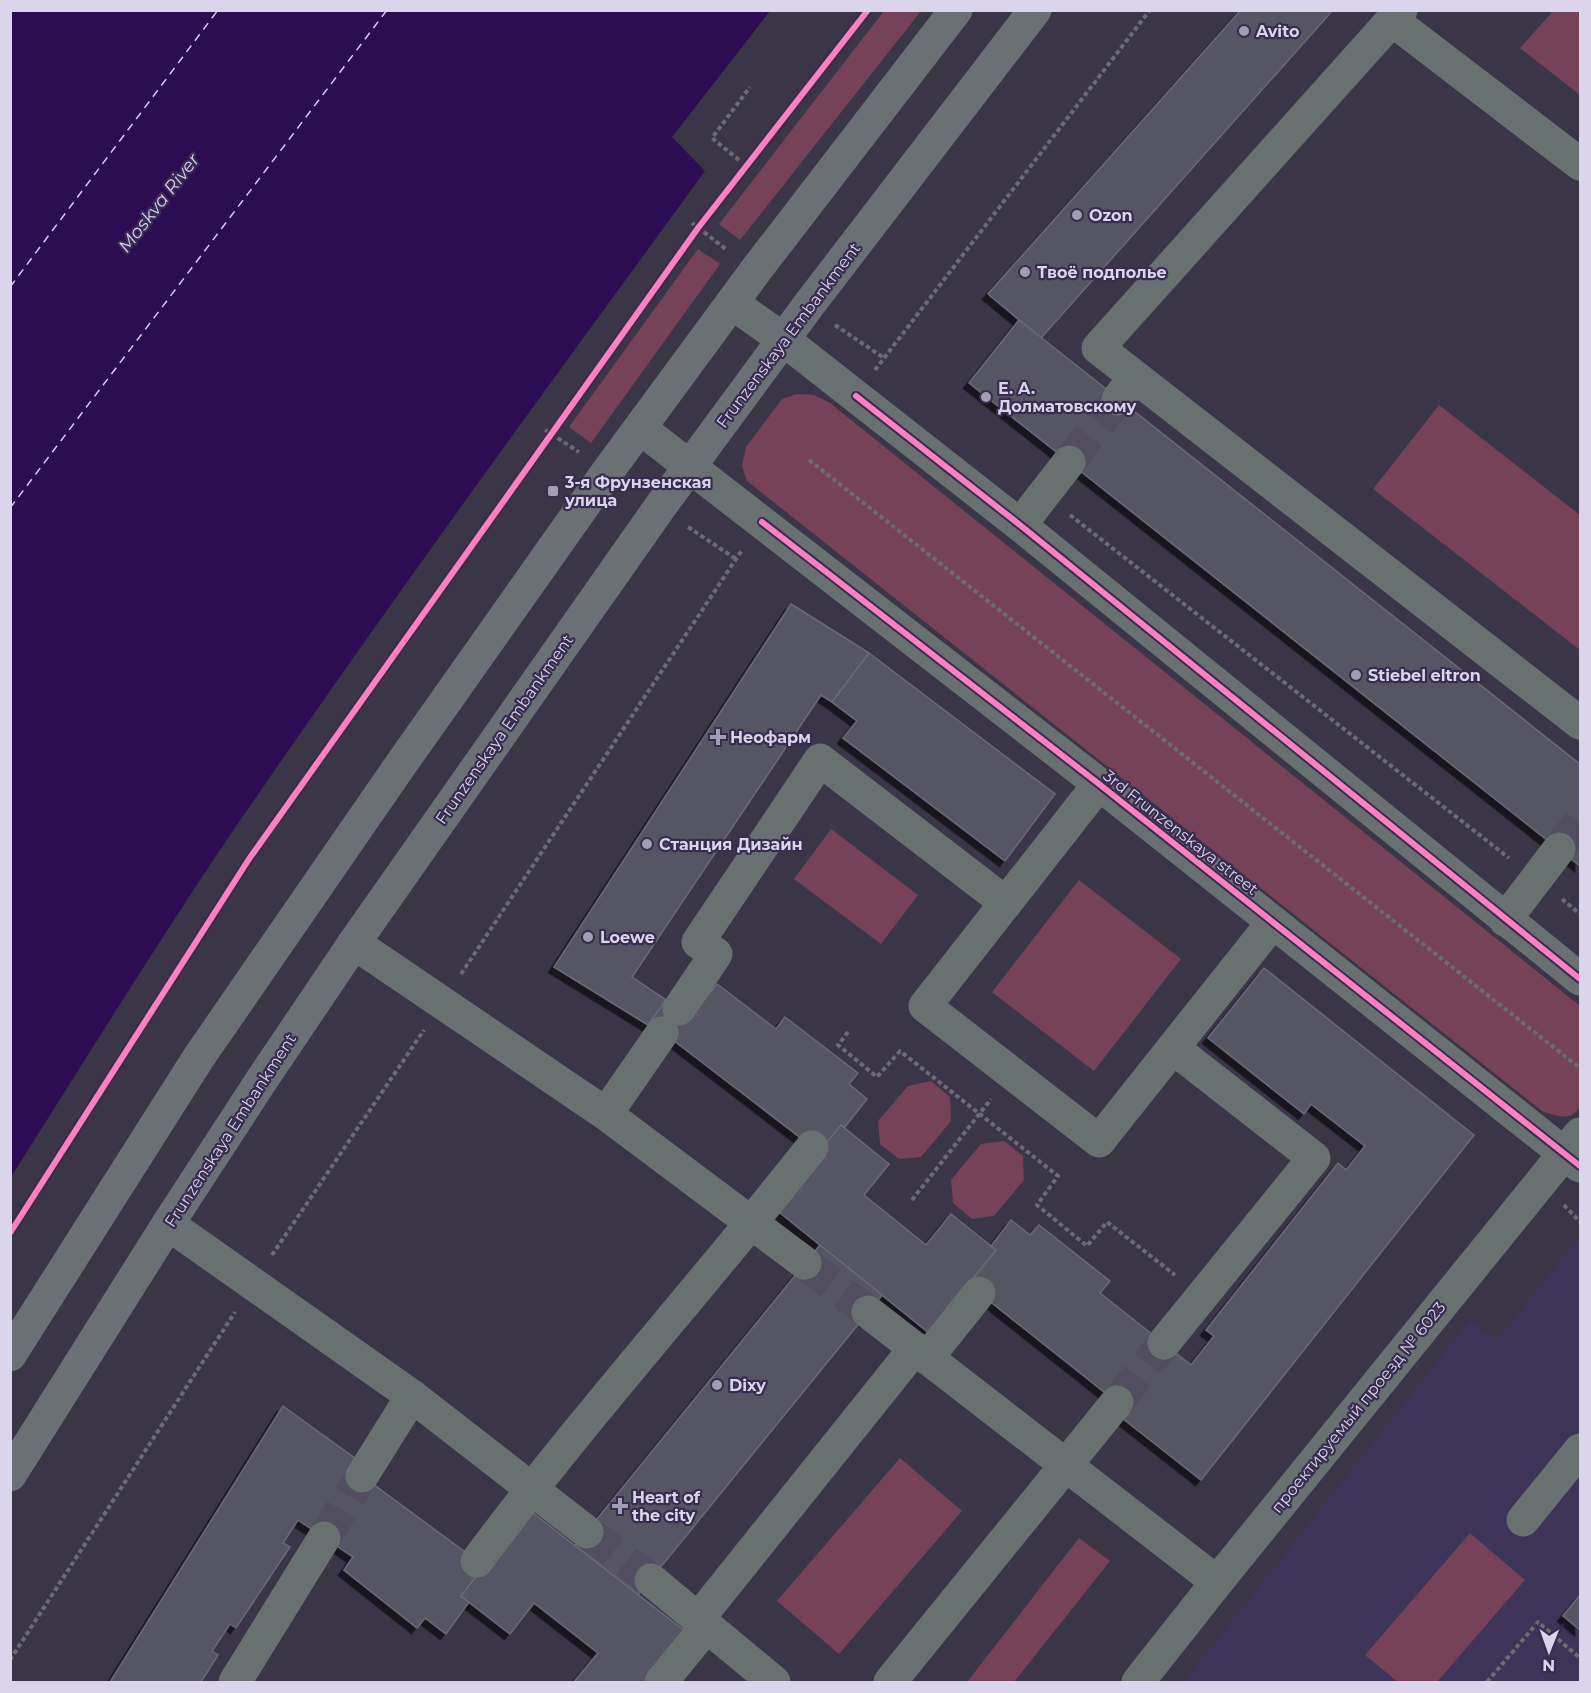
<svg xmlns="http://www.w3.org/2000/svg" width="1591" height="1693" font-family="Montserrat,sans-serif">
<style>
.built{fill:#3e3359}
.green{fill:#764258}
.water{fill:#2c0c52}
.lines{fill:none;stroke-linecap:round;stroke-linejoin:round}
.ferry{stroke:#d6cbf6;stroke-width:1.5;stroke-dasharray:8 6;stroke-linecap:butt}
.building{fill:#565464;stroke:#6a6979;stroke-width:1.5;filter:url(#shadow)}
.minor-tunnel{stroke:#534d60;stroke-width:33;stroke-dasharray:33 16;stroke-linecap:butt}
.path{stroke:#6b6c72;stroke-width:4;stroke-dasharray:4.5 3;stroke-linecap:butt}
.minor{stroke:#697070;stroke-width:33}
.major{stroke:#6b7075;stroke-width:33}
.cycleway-casing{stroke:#382d50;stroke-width:10}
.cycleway{stroke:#ff80c0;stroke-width:6}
.poi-dot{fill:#a29db2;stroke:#382d50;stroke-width:2}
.labels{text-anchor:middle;stroke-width:4.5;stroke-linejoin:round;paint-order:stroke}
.poi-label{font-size:16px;font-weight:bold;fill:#dad5eb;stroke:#382d50;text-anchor:start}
.street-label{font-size:16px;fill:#dad5eb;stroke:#382d50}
.water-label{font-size:18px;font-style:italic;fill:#d6cbf6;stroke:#382d50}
</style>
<defs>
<filter id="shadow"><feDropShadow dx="-5.5" dy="5.5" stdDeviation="0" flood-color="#0009"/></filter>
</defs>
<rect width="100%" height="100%" fill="#3b3548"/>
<!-- built -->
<path class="built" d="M1576 1241 1580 1244V1682H1184L1470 1320 1497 1341Z"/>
<!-- green -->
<g class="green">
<path d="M1554 10 1580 11V95L1520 48Z"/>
<path d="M884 11H921L740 240 719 224Z"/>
<path d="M698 249 720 264 591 443 569 427Z"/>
<path d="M797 394 814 395 830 403 1580 1006V1107C1570 1122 1557 1116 1542 1111L747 481 742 466 746 447 782 399Z"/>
<path d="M1439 405 1580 515V650L1373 489Z"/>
<path d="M831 829 918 895 881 944 794 879Z"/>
<path d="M1079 880 1181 959 1094 1071 992 992Z"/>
<path d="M931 1081 950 1097 951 1121 921 1157 899 1159 880 1144 878 1121 908 1086Z"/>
<path d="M1004 1141 1023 1156 1024 1180 994 1216 972 1219 953 1203 951 1180 981 1144Z"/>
<path d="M900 1458 962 1511 839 1654 777 1601Z"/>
<path d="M1470 1533 1525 1580 1437 1682H1398L1365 1655Z"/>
<path d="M1079 1538 1110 1561 1014 1682H967Z"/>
</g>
<!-- water -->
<path class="water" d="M11 10 770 11 672 137 705 171C543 393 381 614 226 841 152 951 82 1065 11 1177Z"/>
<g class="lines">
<!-- ferry -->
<g class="ferry">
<path d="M10 287 218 10"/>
<path d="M10 508 387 10"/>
</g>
</g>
<!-- building -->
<g class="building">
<path d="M1241 10H1333L1041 338 988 294Z"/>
<path d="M1019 320 1580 764V866L969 383Z"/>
<path d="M791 604 869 653 832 702 821 695 632 977 666 1000 648 1025 554 967Z"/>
<path d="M869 653 1055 794 1005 861 843 738 857 721 832 702Z"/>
<path d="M1264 968 1474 1135 1201 1480 1122 1418 1128 1411 968 1284 996 1250 991 1246 1011 1220 1030 1235 1039 1225 1110 1281 1100 1293 1191 1365 1214 1336 1206 1330 1338 1163 1346 1170 1365 1146 1311 1104 1304 1114 1208 1038Z"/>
<path d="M717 984 776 1029 785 1017 858 1073 849 1084 867 1099 844 1128 841 1125 819 1152 673 1040 648 1025 666 1000 690 1018Z"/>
<path d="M841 1125 889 1164 864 1195 926 1245 951 1214 996 1250 929 1333 774 1208Z"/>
<path d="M820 1245 882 1295 638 1595 575 1546Z"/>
<path d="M283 1406 356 1459 350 1467 484 1566 461 1596 469 1602 446 1634 425 1618 417 1628 344 1570 353 1557 298 1520 283 1543 290 1547 236 1628 230 1624 212 1651 218 1655 201 1682H110Z"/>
<path d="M528 1509 686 1632 647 1682H574L598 1653 534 1603 510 1634 461 1596Z"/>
<path d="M1580 1595V1630L1563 1616Z"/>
</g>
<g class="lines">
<!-- minor-tunnel -->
<g class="minor-tunnel">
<path d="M1069 462 1118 399"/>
<path d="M1559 849 1580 822"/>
<path d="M805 1263 868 1312"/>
<path d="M1117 1402 1164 1343"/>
<path d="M587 1532 651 1580"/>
<path d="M324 1538 362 1476"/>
</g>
<!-- path -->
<g class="path">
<path d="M739 160 712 138 750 87"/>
<path d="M692 223 727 250"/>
<path d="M835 325 884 358"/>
<path d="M875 370 1150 10"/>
<path d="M545 430 579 452"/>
<path d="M809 460 1580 1068"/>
<path d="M1070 515 1509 858"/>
<path d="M688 527 736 559"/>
<path d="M1562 899 1580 914"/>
<path d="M461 974 742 550"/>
<path d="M848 1032 838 1045 877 1077 900 1051 1058 1176 1037 1205 1087 1246 1107 1222 1175 1275"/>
<path d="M912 1200 991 1099"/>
<path d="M1564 1205 1580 1222"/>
<path d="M272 1255 424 1030"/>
<path d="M10 1660 235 1312"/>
<path d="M1487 1682 1538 1622 1580 1658"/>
</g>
<!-- minor -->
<g class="minor">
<path d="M1401 10 1098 348 1580 723"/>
<path d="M1392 20 1580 164"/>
<path d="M732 303 784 340 1020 525 1580 979"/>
<path d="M1118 399 1135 377"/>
<path d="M640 428 1099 784 1580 1166"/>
<path d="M1020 525 1069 462"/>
<path d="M1099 784 925 1006 1099 1141 1273 922"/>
<path d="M1505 920 1559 849"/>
<path d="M354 943 606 1114 805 1263"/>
<path d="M679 1009 716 954 698 942 820 760 1006 903"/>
<path d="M606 1114 662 1033"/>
<path d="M168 1224 412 1396 587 1532"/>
<path d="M868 1312 1217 1582"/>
<path d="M1164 1343 1314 1158 1173 1048"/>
<path d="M927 1358 979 1293"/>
<path d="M362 1476 412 1396"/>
<path d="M1523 1520 1580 1450"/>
<path d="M477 1561C583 1418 702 1287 812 1147"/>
<path d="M651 1580 774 1682"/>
<path d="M698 1619 915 1348"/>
<path d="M235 1682 324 1538"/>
<path d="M661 1682 707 1626"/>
<path d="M890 1682 1117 1402"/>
<path d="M1138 1682 1217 1582 1580 1134"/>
</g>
<!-- major -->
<g class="major">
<path d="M10 1355 199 1057 404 760 608 471 756 270 956 10"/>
<path d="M10 1475 168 1224 261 1081 354 943 660 507 808 306 1035 10"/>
</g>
<defs>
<g id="cycleway">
<path d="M856 396 1020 525 1580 979"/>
<path d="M762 522 1099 784 1580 1166"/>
<path d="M10 1233 249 859 698 228 868 10"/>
</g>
</defs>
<!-- cycleway casing -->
<use href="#cycleway" class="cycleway-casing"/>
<!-- cycleway -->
<use href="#cycleway" class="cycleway"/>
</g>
<!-- markers -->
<g class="poi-dot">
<circle cx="1244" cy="31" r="6"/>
<circle cx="1077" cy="215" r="6"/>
<circle cx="1025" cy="272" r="6"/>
<circle cx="986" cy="397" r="6"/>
<rect x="547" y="485" width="12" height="12" rx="3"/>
<circle cx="1356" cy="675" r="6"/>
<path d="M715 728h6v6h6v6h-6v6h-6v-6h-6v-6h6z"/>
<circle cx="647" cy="844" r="6"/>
<circle cx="588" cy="937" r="6"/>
<circle cx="717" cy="1385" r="6"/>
<path d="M617 1497h6v6h6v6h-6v6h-6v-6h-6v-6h6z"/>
</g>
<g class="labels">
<!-- poi labels -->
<g class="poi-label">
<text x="1256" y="37">Avito</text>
<text x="1089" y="221">Ozon</text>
<text x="1037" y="278">Твоё подполье</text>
<text x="998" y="394">Е. А.<tspan x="998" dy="18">Долматовскому</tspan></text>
<text x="565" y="488">3-я Фрунзенская<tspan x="565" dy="18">улица</tspan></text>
<text x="1368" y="681">Stiebel eltron</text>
<text x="730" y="743">Неофарм</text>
<text x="659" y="850">Станция Дизайн</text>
<text x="600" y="943">Loewe</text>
<text x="729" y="1391">Dixy</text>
<text x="632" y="1503">Heart of<tspan x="632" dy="18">the city</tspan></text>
</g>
<!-- street labels -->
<g class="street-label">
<text transform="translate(788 335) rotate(-53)" y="6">Frunzenskaya Embankment</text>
<text transform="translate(504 729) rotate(-55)" y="6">Frunzenskaya Embankment</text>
<text transform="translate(1181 832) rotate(38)" y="6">3rd Frunzenskaya street</text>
<text transform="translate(230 1130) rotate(-57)" y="6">Frunzenskaya Embankment</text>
<text transform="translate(1358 1407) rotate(-51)" y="6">проектируемый проезд № 6023</text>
</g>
<!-- water labels -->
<g class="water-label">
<text transform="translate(159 203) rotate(-52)" y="6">Moskva River</text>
</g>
</g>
<!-- border -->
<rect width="1591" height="1693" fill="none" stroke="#dad5eb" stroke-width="24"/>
<!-- north arrow -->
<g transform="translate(1549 1651) rotate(181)" stroke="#382d50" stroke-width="4.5" paint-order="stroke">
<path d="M0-4.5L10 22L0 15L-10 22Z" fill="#dad5eb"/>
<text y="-9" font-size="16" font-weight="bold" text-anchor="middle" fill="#dad5eb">N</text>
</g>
</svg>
